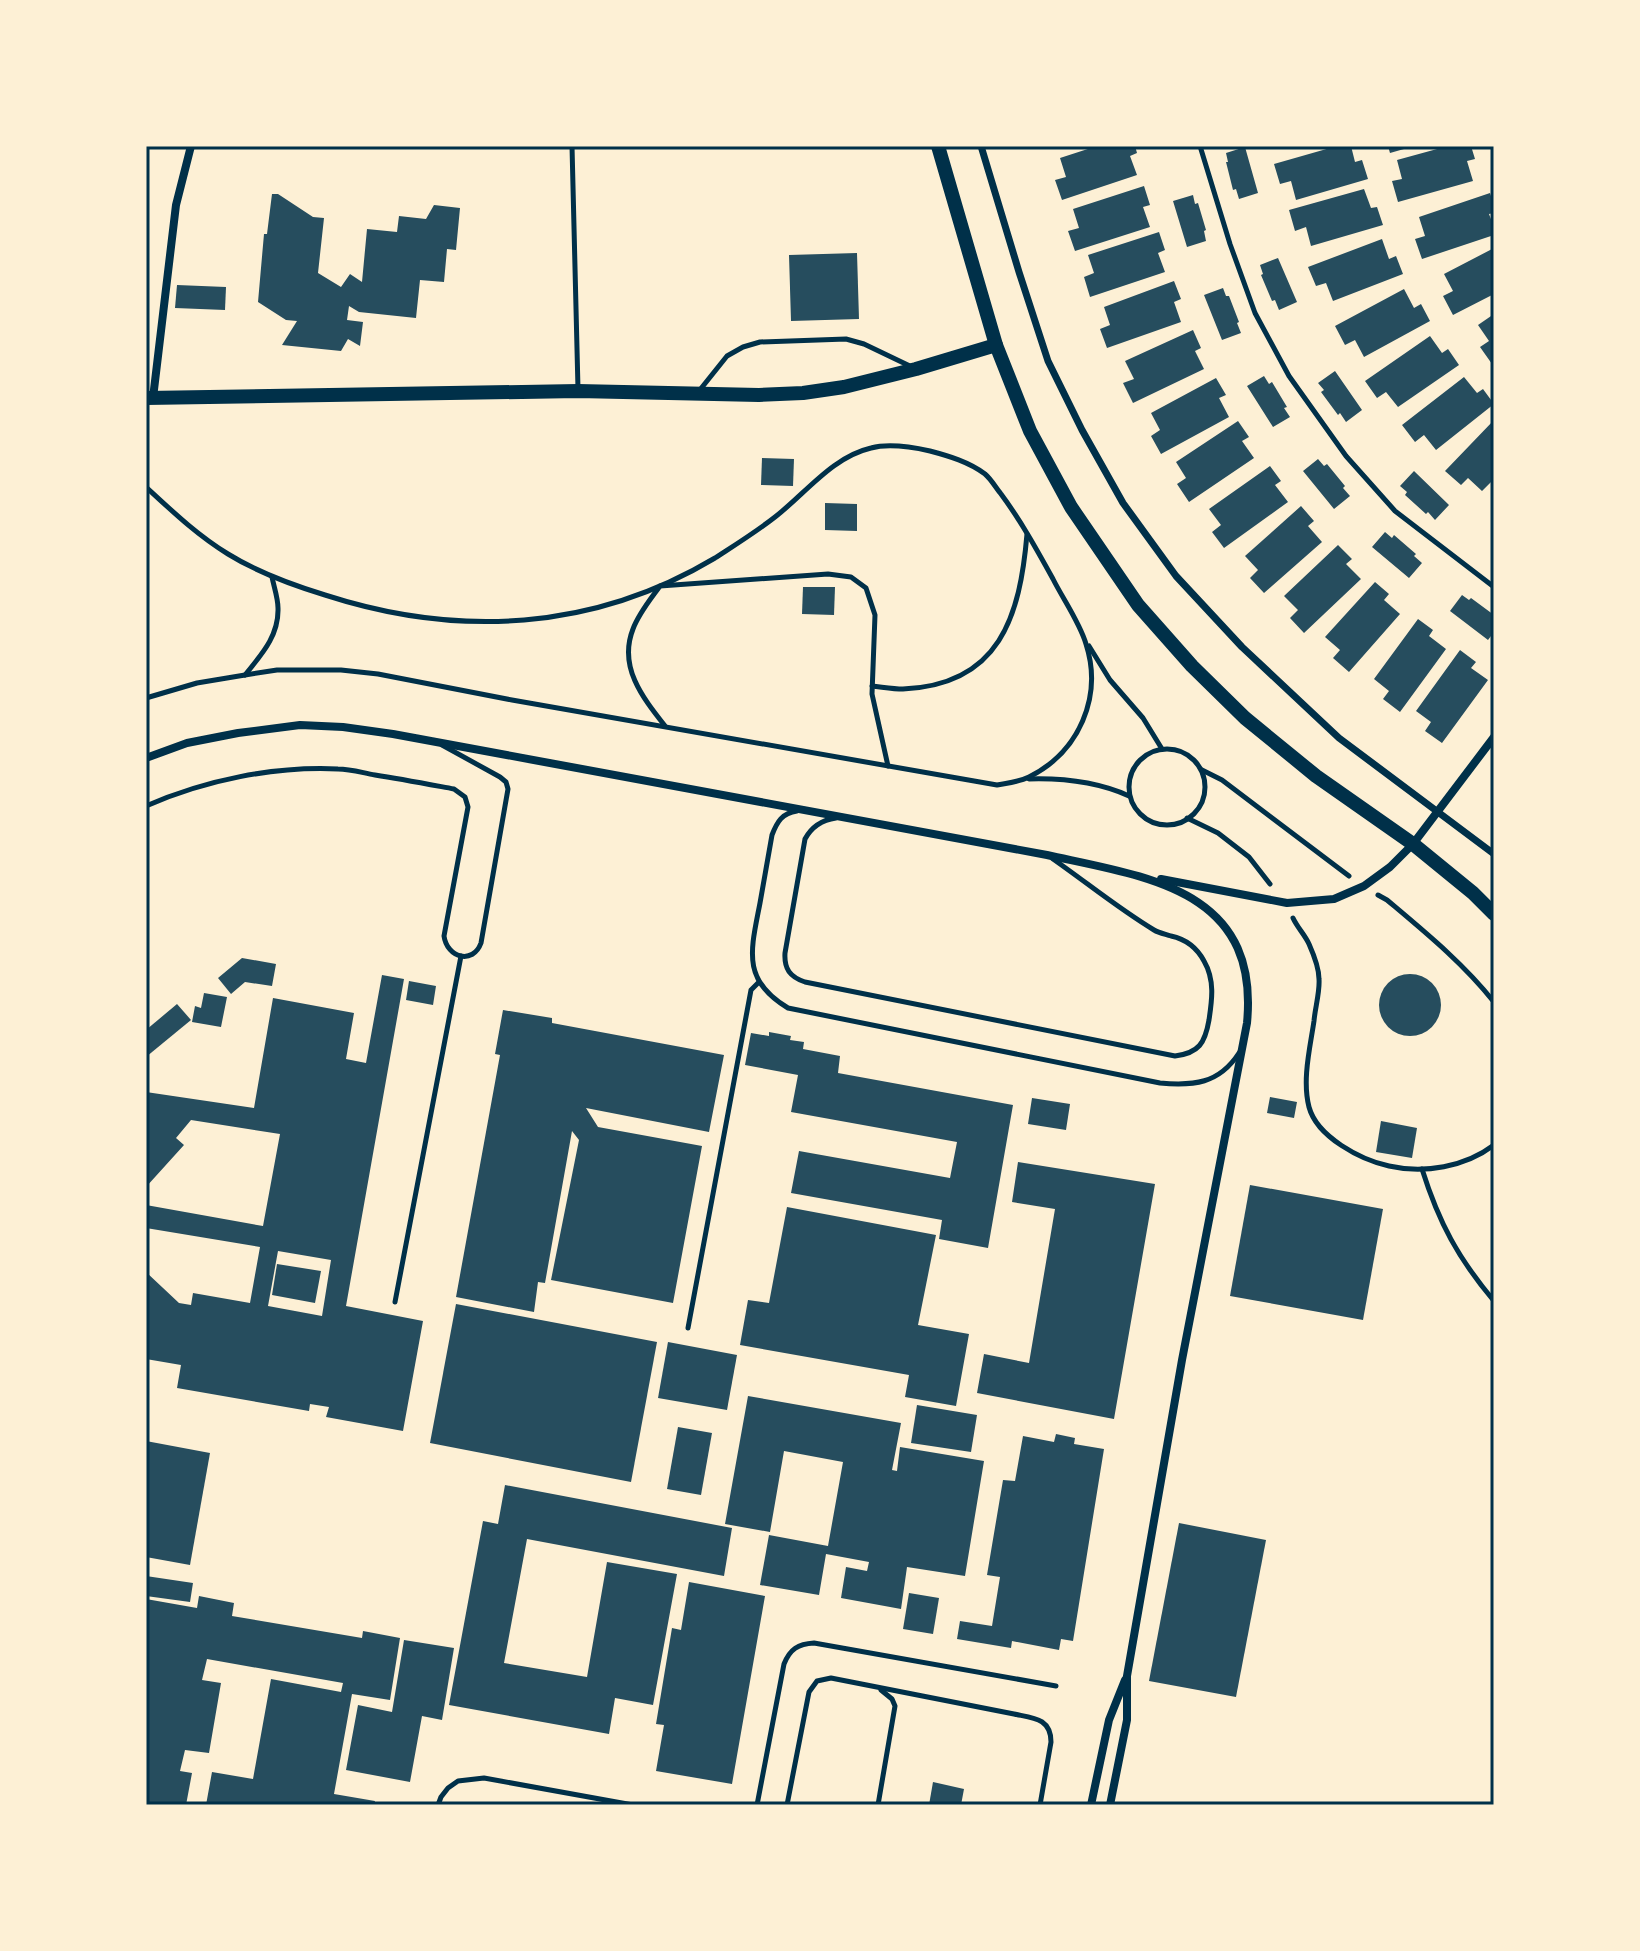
<svg xmlns="http://www.w3.org/2000/svg" width="1640" height="1951" font-family="'IBM Plex Sans',sans-serif">
<style>
.building{fill:#264d5e;fill-rule:evenodd}
.lines{fill:none;stroke-linecap:round;stroke-linejoin:round}
.path{stroke:#003049;stroke-width:5}
.service{stroke:#003049;stroke-width:5}
.pedestrian{stroke:#003049;stroke-width:7}
.minor{stroke:#003049;stroke-width:8}
.tertiary{stroke:#003049;stroke-width:14}
.neatline{fill:none;stroke:#003049;stroke-width:3}
</style>
<rect width="100%" height="100%" fill="#fdf0d5"/>
<!-- building -->
<g class="building">
<path d="M1097 146H1135L1137 153 1130 156 1137 175 1062 200 1055 180 1066 177 1060 158Z"/>
<path d="M1337 146H1351L1355 162 1362 160 1368 179 1296 200 1291 181 1280 184 1274 164Z"/>
<path d="M1388 146H1411V147L1390 153Z"/>
<path d="M1448 146H1471L1475 159 1467 161 1473 181 1398 202 1392 181 1402 179 1397 160Z"/>
<path d="M1245 147 1258 193 1239 199 1236 189 1233 190 1226 162H1228L1226 153Z"/>
<path d="M1144 186 1150 205 1143 207 1150 227 1075 251 1068 231 1079 228 1073 209Z"/>
<path d="M1364 189 1371 208 1377 207 1383 225 1311 246 1306 227 1295 231 1289 210Z"/>
<path d="M1490 193 1494 205V213L1489 214 1494 227V235L1422 259 1415 239 1425 236 1419 217Z"/>
<path d="M272 194H278L313 217 324 218 318 273 341 287 350 274 362 282 367 229 397 232 399 216 426 219 434 205 460 208 456 250 447 249 444 282 420 280 416 318 359 312 349 306 347 320 363 322 360 346 348 339 341 351 282 345 297 321 286 320 258 302 264 234H267Z"/>
<path d="M1193 195 1195 204 1198 203 1206 230 1204 231 1206 241 1187 247 1173 201Z"/>
<path d="M1159 232 1165 250 1158 253 1165 272 1090 297 1084 277 1094 273 1088 255Z"/>
<path d="M1382 239 1389 259 1396 256 1403 274 1333 301 1326 283 1316 286 1308 267Z"/>
<path d="M1494 248V294L1453 315 1443 296 1453 291 1444 274Z"/>
<path d="M857 253 859 319 791 321 789 255Z"/>
<path d="M1278 258 1297 302 1279 310 1275 300 1272 301 1261 275 1263 274 1260 265Z"/>
<path d="M1174 281 1181 299 1174 302 1181 322 1107 348 1100 329 1110 325 1104 307Z"/>
<path d="M177 285 226 287 225 310 175 308Z"/>
<path d="M1223 288 1226 296H1229L1239 322 1237 323 1241 333 1222 340 1204 295Z"/>
<path d="M1404 289 1414 308 1421 304 1430 321 1364 357 1355 340 1345 345 1335 326Z"/>
<path d="M1494 314V363L1492 364 1480 347 1489 341 1478 325Z"/>
<path d="M1193 330 1201 348 1195 351 1204 369 1133 403 1123 383 1134 379 1125 361Z"/>
<path d="M1430 336 1442 353 1448 349 1459 365 1398 407 1386 392 1377 398 1365 381Z"/>
<path d="M1335 371 1362 410 1346 422 1340 413 1338 415 1321 392 1324 390 1318 383Z"/>
<path d="M1264 376 1269 384 1272 382 1287 407 1284 408 1290 417 1273 427 1247 386Z"/>
<path d="M1464 377 1477 393 1483 389 1494 404 1436 450 1424 435 1415 442 1402 425Z"/>
<path d="M1216 378 1226 395 1219 398 1229 417 1161 454 1151 436 1160 430 1151 413Z"/>
<path d="M1494 420V479L1482 491 1468 478 1461 485 1445 471Z"/>
<path d="M1238 421 1249 437 1242 441 1254 458 1189 502 1177 484 1186 478 1176 462Z"/>
<path d="M762 458 794 459 793 486 761 485Z"/>
<path d="M1318 459 1324 466 1327 464 1345 486 1343 488 1350 496 1334 509 1303 471Z"/>
<path d="M1270 466 1281 481 1275 485 1288 502 1224 548 1212 532 1221 525 1209 509Z"/>
<path d="M1414 471 1449 505 1435 520 1428 512 1426 514 1405 495 1407 492 1400 486Z"/>
<path d="M825 503 857 504V531L825 530Z"/>
<path d="M1301 506 1314 521 1308 526 1322 542 1264 593 1250 578 1258 570 1245 556Z"/>
<path d="M1385 532 1392 538 1394 535 1416 554 1414 556 1422 563 1409 578 1372 547Z"/>
<path d="M1338 545 1352 559 1346 564 1361 579 1304 633 1290 618 1298 610 1284 596Z"/>
<path d="M1375 582 1389 594 1384 600 1400 614 1349 672 1333 658 1340 650 1325 637Z"/>
<path d="M803 587H835L834 615 802 614Z"/>
<path d="M1462 595 1469 600 1471 598 1494 615 1492 617 1494 619V632L1488 640 1450 611Z"/>
<path d="M1418 619 1433 630 1429 636 1446 649 1400 712 1383 699 1389 691 1374 679Z"/>
<path d="M1460 650 1476 662 1471 668 1488 680 1442 743 1425 731 1431 722 1416 711Z"/>
<path d="M242 958 276 964 272 986 245 982 231 994 218 978Z"/>
<circle cx="1410" cy="1005" r="31"/>
<path d="M382 975 404 979 346 1306 423 1321 403 1431 326 1417 329 1407 310 1404 309 1411 177 1388 181 1365 146 1359V1272L179 1303 191 1305 193 1293 250 1303 260 1247 146 1228V1205L263 1226 280 1134 191 1120 176 1138 184 1145 146 1187V1092L254 1108 273 998 354 1013 346 1059 366 1063ZM278 1251 331 1260 322 1316 268 1306Z"/>
<path d="M409 981 436 986 433 1005 406 1000Z"/>
<path d="M204 993 227 997 221 1027 192 1022 195 1006 201 1008Z"/>
<path d="M177 1004 191 1020 146 1057V1030Z"/>
<path d="M503 1010 552 1018V1023L724 1055 709 1132 586 1108 598 1127 702 1146 673 1303 551 1280 579 1140 572 1131 545 1283 538 1282 534 1312 456 1297 500 1055 495 1054Z"/>
<path d="M769 1032 791 1036 790 1040 804 1042 803 1049 840 1056 838 1073 1013 1105 988 1248 939 1239 942 1220 791 1193 799 1151 950 1178 957 1142 791 1112 798 1075 745 1065 751 1033 769 1036Z"/>
<path d="M1270 1097 1297 1102 1294 1118 1267 1113Z"/>
<path d="M1032 1098 1070 1104 1066 1130 1028 1124Z"/>
<path d="M1381 1121 1417 1128 1412 1158 1376 1152Z"/>
<path d="M1018 1162 1155 1184 1114 1419 977 1393 984 1354 1029 1363 1055 1209 1012 1202Z"/>
<path d="M1250 1185 1383 1209 1363 1320 1230 1296Z"/>
<path d="M787 1207 936 1235 918 1325 969 1334 956 1406 905 1397 909 1375 740 1345 748 1300 769 1303Z"/>
<path d="M277 1264 321 1271 315 1303 272 1295Z"/>
<path d="M456 1304 657 1342 631 1482 430 1443Z"/>
<path d="M668 1342 737 1355 727 1410 658 1398Z"/>
<path d="M748 1396 901 1423 892 1470 897 1471 900 1447 984 1461 965 1576 907 1567 901 1609 841 1598 846 1567 867 1571 869 1562 826 1554 819 1595 760 1585 769 1535 828 1546 843 1462 784 1451 770 1532 725 1524Z"/>
<path d="M917 1405 977 1415 971 1452 911 1443Z"/>
<path d="M678 1427 712 1433 701 1495 667 1489Z"/>
<path d="M1056 1434 1075 1438 1074 1444 1104 1449 1073 1641 1061 1639 1059 1650 1012 1641 1011 1648 957 1639 960 1621 992 1626 1000 1577 987 1575 1003 1480 1015 1481 1023 1436 1054 1442Z"/>
<path d="M146 1441 210 1453 190 1565 146 1557Z"/>
<path d="M505 1485 732 1528 724 1576 527 1539 504 1663 587 1677 607 1562 677 1574 653 1705 615 1698 609 1734 449 1705 483 1521 498 1524Z"/>
<path d="M1179 1523 1266 1540 1236 1697 1149 1681Z"/>
<path d="M146 1576 193 1583 190 1602 146 1596Z"/>
<path d="M689 1582 765 1596 732 1784 656 1771 664 1725 656 1724 672 1628 681 1630Z"/>
<path d="M909 1593 939 1598 933 1634 903 1629Z"/>
<path d="M199 1596 234 1603 232 1616 362 1638 363 1631 400 1638 390 1700 352 1694 334 1794 375 1801 374 1805H206L212 1772 253 1779 271 1679 341 1692 343 1683 207 1659 202 1680 221 1683 209 1753 185 1750 180 1771 192 1773 186 1805H146V1599L197 1608Z"/>
<path d="M404 1640 454 1648 442 1720 422 1716 410 1782 346 1770 358 1705 392 1712Z"/>
<path d="M933 1782 964 1789 961 1805H929Z"/>
</g>
<g class="lines">
<!-- path -->
<g class="path">
<path d="M146 487C172 511 197 535 228 554 257 572 292 585 325 595 458 638 593 631 715 558 735 545 756 532 775 517 805 494 832 457 871 448 890 443 912 447 930 451 949 456 969 462 985 474 991 479 996 488 1001 494 1021 521 1037 550 1053 579 1063 599 1080 623 1086 644 1103 697 1079 752 1029 777 1019 782 1007 783 997 785L512 700 378 674 341 670H277L245 675 197 683 146 698"/>
<path d="M1089 646 1110 680 1143 718 1162 749"/>
<path d="M245 675C261 655 279 636 278 608 278 598 274 587 272 577"/>
<path d="M872 686C882 687 893 689 903 689 1000 685 1020 616 1027 534"/>
<path d="M665 726C643 698 618 667 633 629 639 613 650 600 660 586L828 574 851 577 866 588 875 615 872 694 888 766"/>
<circle cx="1167" cy="787" r="38"/>
<path d="M1202 770 1222 780 1349 876"/>
<path d="M1029 779C1063 778 1098 782 1129 796"/>
<path d="M1187 818 1218 833 1249 857 1270 884"/>
<path d="M1378 895 1387 900C1425 932 1463 963 1494 1002"/>
<path d="M1293 918C1297 927 1305 935 1309 944 1313 953 1319 969 1319 979 1320 992 1315 1008 1314 1021 1310 1048 1302 1080 1309 1107 1317 1137 1361 1160 1389 1166 1424 1174 1465 1167 1494 1145"/>
<path d="M1422 1169C1439 1223 1458 1258 1494 1301"/>
</g>
<!-- service -->
<g class="service">
<path d="M572 146 578 389"/>
<path d="M1200 146 1230 244 1255 313 1289 376 1346 456 1395 511 1494 587"/>
<path d="M699 391 727 356 743 347 760 342 846 339 864 344 912 367"/>
<path d="M146 806C205 780 274 766 338 769 351 769 363 773 375 775 401 779 427 784 454 789L465 797 468 807 444 936C447 958 473 965 481 943L508 789 506 782 500 777 442 745"/>
<path d="M797 811C782 813 777 822 772 835 768 858 764 881 760 903 751 950 741 980 788 1008L1160 1083C1193 1086 1219 1084 1239 1053"/>
<path d="M836 818C822 820 812 826 805 839L785 953C784 969 790 977 805 982L1175 1056C1199 1053 1205 1043 1209 1020 1212 1000 1215 980 1204 961 1197 948 1185 939 1171 936 1165 934 1159 933 1154 930 1119 909 1086 882 1053 859"/>
<path d="M395 1302 461 956"/>
<path d="M688 1328 751 990 759 982"/>
<path d="M438 1805 441 1797 448 1788 458 1781 484 1778 633 1805"/>
<path d="M757 1805 784 1664C790 1649 798 1644 814 1643L1056 1686"/>
<path d="M787 1805 809 1692 817 1681 831 1678 1014 1714C1033 1718 1051 1718 1051 1742L1040 1805"/>
<path d="M878 1805 895 1706 892 1699 881 1690"/>
</g>
<!-- pedestrian -->
<path class="pedestrian" d="M981 146 1019 272 1048 361 1082 430 1123 503 1176 576 1242 647 1339 738 1494 854"/>
<!-- minor -->
<g class="minor">
<path d="M153 398 176 205 191 146"/>
<path d="M146 758 187 743 238 733 300 725 343 727 393 734 1047 855C1147 877 1260 889 1247 1023L1182 1360 1127 1676V1720L1110 1805"/>
<path d="M1161 879 1287 903 1334 899 1364 886 1390 867 1413 844 1494 737"/>
<path d="M1091 1805 1109 1720 1125 1680"/>
</g>
<!-- tertiary -->
<g class="tertiary">
<path d="M938 146 996 345"/>
<path d="M146 398 578 391 759 395 803 393 844 387 916 369 996 345 1030 431 1071 507 1138 605 1192 666 1245 718 1316 776 1413 844 1473 893 1494 914"/>
</g>
</g>
<!-- border -->
<rect width="1640" height="1951" fill="none" stroke="#fdf0d5" stroke-width="296"/>
<rect x="148" y="148" width="1344" height="1655" class="neatline"/>
</svg>
